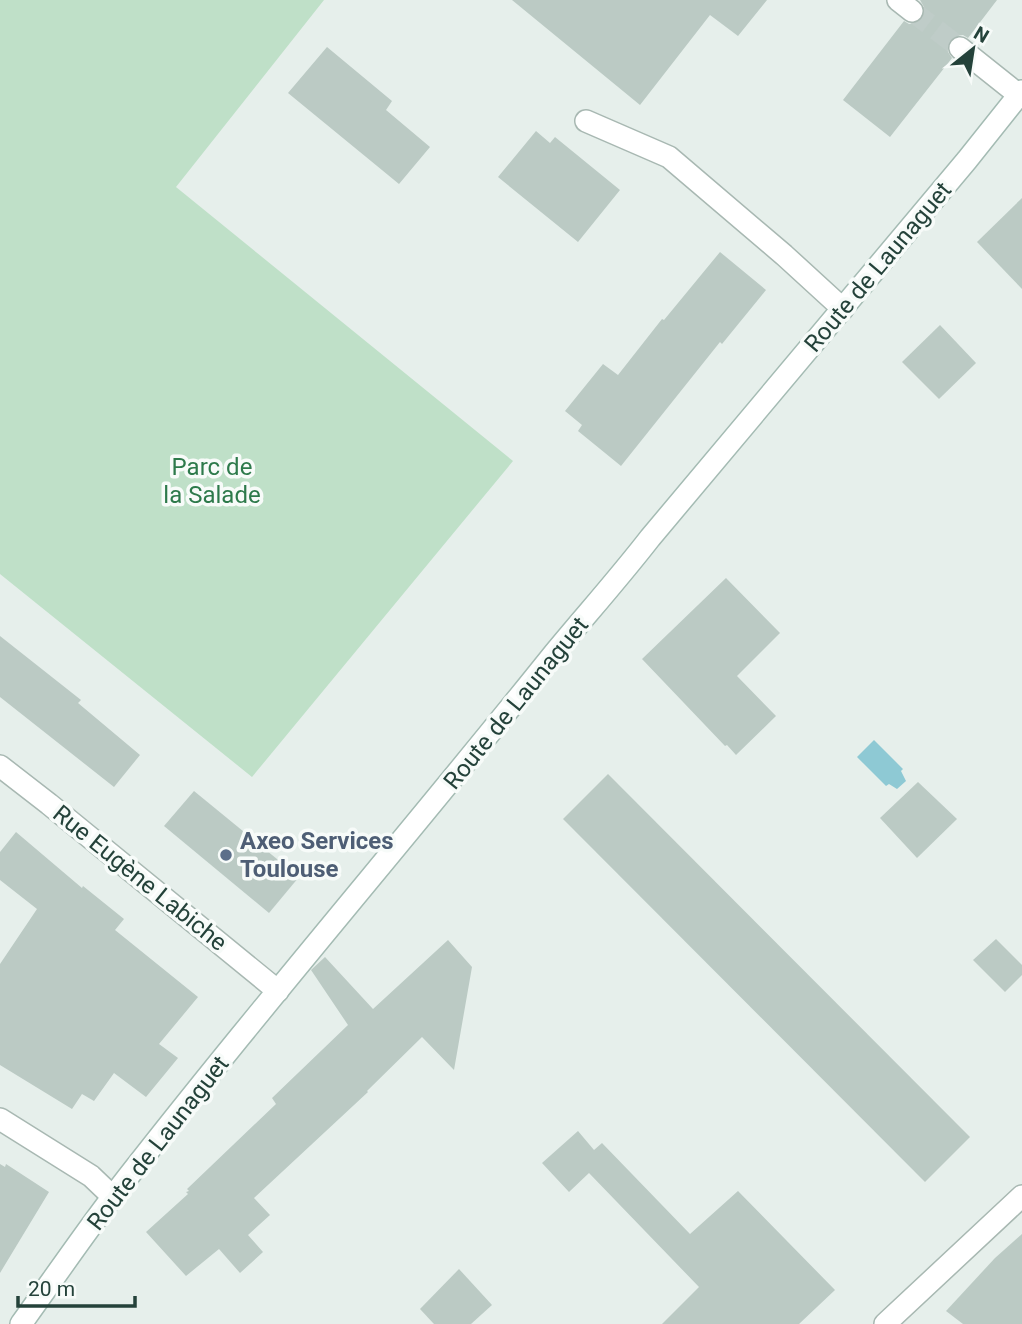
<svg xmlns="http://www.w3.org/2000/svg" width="1022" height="1324" font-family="Roboto,sans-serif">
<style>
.green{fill:#bfe0c8}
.water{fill:#8ec9d4}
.building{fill:#bbcac4}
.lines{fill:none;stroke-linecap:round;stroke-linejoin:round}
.street-tunnel{stroke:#bfccc8;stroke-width:21;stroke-dasharray:21 10;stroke-linecap:butt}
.lane-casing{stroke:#a8b8b2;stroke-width:24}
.street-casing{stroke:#a8b8b2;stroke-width:24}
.secondary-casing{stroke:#a4bbb3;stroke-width:24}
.lane{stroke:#fff;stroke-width:21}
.street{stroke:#fff;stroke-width:21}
.secondary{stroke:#fff;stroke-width:21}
.service-dot{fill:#5c6f8a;stroke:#f7fbf9;stroke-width:2.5}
.labels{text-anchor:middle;stroke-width:7;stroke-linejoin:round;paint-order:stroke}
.street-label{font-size:24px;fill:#24423a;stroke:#f7fbf9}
.park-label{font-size:24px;fill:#2d7a4b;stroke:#f7fbf9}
.service-label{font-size:24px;font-weight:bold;fill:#4e5e75;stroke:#f7fbf9;text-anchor:start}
</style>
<rect width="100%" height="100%" fill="#e6efeb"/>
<!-- green -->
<path class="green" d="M0 0H324L176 187 513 461 252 777 0 574Z"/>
<!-- water -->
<path class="water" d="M874 740 903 769 901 771 906 781 897 789 889 784 886 786 857 757Z"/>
<!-- building -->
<g class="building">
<path d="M512 0H767L738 36 710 15 640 105Z"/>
<path d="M920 0H997L968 38 963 35 956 36 949 40 947 45 948 52 952 58 890 137 843 100 904 21 909 24 916 23 923 19 925 14 924 7Z"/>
<path d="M327 47 392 101 386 110 430 147 399 184 288 93Z"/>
<path d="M536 131 550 143 555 137 620 190 578 242 498 177Z"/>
<path d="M1022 198V289L977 242Z"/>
<path d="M720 252 766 290 722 344 720 342 621 466 578 431 582 425 565 411 603 364 618 375 662 319 664 320Z"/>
<path d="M940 325 976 363 939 399 902 362Z"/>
<path d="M726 578 780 633 737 676 776 716 736 755 727 745 725 746 642 659Z"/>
<path d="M0 636 81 700 78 703 140 755 114 787 0 697Z"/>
<path d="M608 774 970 1137 925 1182 563 819Z"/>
<path d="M918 782 957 819 917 858 880 818Z"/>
<path d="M194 791 299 877 269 913 164 826Z"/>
<path d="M16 832 82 888 83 886 124 919 115 930 198 997 159 1044 178 1058 146 1097 114 1073 94 1101 82 1094 72 1109 0 1065V964L37 909 0 880V852Z"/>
<path d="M996 939 1022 965V975L1005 992 973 960Z"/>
<path d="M448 940 472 967 454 1070 422 1037 367 1091 368 1092 254 1198 270 1215 248 1235 263 1252 240 1273 219 1249 186 1276 146 1232 188 1194 186 1192 189 1191 187 1189 276 1104 272 1098 348 1025 311 970 325 957 373 1009Z"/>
<path d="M578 1131 594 1150 602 1143 690 1234 738 1191 835 1290 799 1324H662L699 1287 589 1173 569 1192 542 1163Z"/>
<path d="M0 1164 5 1167 6 1164 49 1192 0 1273Z"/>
<path d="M1022 1234V1324H963L946 1311 995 1258Z"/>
<path d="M459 1269 492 1305 471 1324H434L420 1309Z"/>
</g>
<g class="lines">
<!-- street-tunnel -->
<path class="street-tunnel" d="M912 11 960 48"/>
<defs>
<path id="lane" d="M586 121 669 157 784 255 843 309"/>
<g id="street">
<path d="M898 0 912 11"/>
<path d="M960 48 1019 95"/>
<path d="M0 766 49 804 278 991"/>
<path d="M0 1119 91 1176 113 1197"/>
<path d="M885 1324 1022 1196"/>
</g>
<path id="secondary" d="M21 1324C52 1281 82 1237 114 1195 256 1012 407 837 552 656 585 616 619 578 650 538L967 160 1022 91"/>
</defs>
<!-- lane casing -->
<use href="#lane" class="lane-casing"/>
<!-- street casing -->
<use href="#street" class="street-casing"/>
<!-- secondary casing -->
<use href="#secondary" class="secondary-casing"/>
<!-- lane -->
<use href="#lane" class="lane"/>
<!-- street -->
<use href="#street" class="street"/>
<!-- secondary -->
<use href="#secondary" class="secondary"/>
</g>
<!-- markers -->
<circle class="service-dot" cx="226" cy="855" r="7"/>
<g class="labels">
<!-- street labels -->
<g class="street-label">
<text transform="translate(878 267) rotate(-50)" y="8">Route de Launaguet</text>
<text transform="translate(516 703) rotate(-51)" y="8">Route de Launaguet</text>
<text transform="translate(140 878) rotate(39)" y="8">Rue Eugène Labiche</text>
<text transform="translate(158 1143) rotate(-52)" y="8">Route de Launaguet</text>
</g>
<!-- park labels -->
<g class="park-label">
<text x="212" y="475">Parc de<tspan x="212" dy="28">la Salade</tspan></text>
</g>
<!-- service labels -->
<g class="service-label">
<text x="240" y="849">Axeo Services<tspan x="240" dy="28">Toulouse</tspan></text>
</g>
</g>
<!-- north arrow -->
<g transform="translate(973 49) rotate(30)" stroke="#f7fbf9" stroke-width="5" paint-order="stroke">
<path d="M0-5L12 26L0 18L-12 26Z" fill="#24423a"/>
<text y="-10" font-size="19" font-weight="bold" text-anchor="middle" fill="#24423a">N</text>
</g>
<!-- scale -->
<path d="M18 1296v10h117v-10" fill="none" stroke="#24423a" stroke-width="3.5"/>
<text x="28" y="1296" font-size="21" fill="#24423a" stroke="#f7fbf9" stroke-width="5" paint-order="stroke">20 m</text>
</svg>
